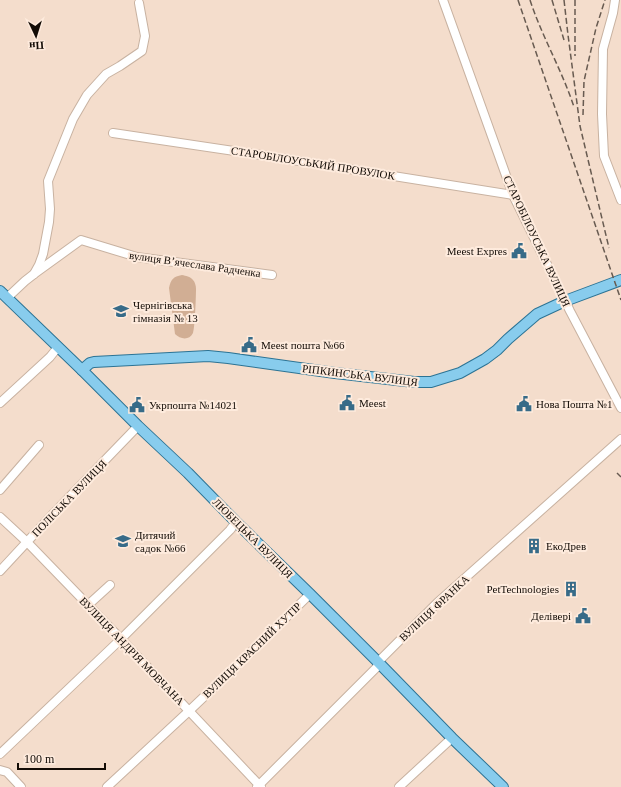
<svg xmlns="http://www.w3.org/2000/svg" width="621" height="787" font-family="Georgia,serif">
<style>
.green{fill:#d1ae94}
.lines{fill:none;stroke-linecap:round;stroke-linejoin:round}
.minor-casing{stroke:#c8b2a1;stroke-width:10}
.major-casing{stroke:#2c7394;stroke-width:12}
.minor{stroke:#fff;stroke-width:8}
.major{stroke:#88cced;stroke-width:10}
.rail{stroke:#685b51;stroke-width:1.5;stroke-dasharray:6 3;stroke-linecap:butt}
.labels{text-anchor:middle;stroke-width:4;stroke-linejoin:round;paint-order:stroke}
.street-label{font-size:11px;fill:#130c06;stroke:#feebdd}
.poi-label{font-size:11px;fill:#130c06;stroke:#feebdd;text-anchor:start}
</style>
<rect width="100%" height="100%" fill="#f4ddcc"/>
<!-- green -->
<path class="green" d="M182 275C186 276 190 276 193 280 195 282 196 286 196 289 196 296 195 327 193 333 189 341 180 339 175 334L169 288C171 279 173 277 182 275Z"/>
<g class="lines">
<defs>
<g id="minor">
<path d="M443 0 513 195 570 311 621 408"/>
<path d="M615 0 613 13 603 49 602 114 604 156 621 200"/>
<path d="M113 133 261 155 513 195"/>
<path d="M34 274 39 265 43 254 49 222 50 209 48 181 73 119 87 95 106 74 120 66 142 51 145 36 139 3"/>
<path d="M8 297 25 281 34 274 81 240 137 257 272 275"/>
<path d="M0 403 50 357 58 347"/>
<path d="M0 490 39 445"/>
<path d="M0 517 27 542 121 639 261 787"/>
<path d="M0 571 51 516 138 426"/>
<path d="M88 605 110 585"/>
<path d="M0 754 121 639 230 530 236 522"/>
<path d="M0 770 7 772 21 787"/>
<path d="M107 787 189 711 251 652 310 594"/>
<path d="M257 787 377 667 378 662 437 603 621 439"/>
<path d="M399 787 452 738"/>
</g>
<g id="major">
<path d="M0 291 82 370 138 426 188 473 236 522 310 594 378 662 452 738 503 787"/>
<path d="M82 370 90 363 94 362 208 356 228 358 335 373 414 382H431L460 373 485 359 497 350 508 339 537 314 565 301 621 280"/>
</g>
</defs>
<!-- minor casing -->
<use href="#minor" class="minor-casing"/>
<!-- major casing -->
<use href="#major" class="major-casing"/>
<!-- minor -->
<use href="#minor" class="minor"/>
<!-- major -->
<use href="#major" class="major"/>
<!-- rail -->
<g class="rail">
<path d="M518 0 621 300"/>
<path d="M530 0C542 37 562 70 574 107"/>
<path d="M552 0 564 40"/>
<path d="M564 0 568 35 580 126 609 248"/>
<path d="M575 0V56"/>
<path d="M583 115 584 81 596 28 605 0"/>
<path d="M617 473 621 477"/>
</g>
</g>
<!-- icons -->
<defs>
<symbol id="civic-bare" viewBox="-9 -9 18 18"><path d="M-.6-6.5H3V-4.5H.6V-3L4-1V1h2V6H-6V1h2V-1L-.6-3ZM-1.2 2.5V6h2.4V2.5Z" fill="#376b88" stroke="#feebdd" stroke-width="2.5" paint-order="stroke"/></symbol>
<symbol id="school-bare" viewBox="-9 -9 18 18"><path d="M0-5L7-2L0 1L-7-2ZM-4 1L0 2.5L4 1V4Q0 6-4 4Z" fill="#376b88" stroke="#feebdd" stroke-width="2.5" paint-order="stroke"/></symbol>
<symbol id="building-bare" viewBox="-9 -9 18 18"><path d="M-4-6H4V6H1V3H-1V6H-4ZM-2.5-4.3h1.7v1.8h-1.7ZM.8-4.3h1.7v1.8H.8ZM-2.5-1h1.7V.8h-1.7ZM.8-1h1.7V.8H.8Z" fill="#376b88" stroke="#feebdd" stroke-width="2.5" paint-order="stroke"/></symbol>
</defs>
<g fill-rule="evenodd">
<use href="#civic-bare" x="508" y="240" width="22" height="22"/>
<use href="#school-bare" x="110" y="300" width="22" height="22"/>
<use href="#civic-bare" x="238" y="334" width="22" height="22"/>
<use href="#civic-bare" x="336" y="392" width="22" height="22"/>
<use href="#civic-bare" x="513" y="393" width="22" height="22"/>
<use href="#civic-bare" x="126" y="394" width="22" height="22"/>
<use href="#school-bare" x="112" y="530" width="22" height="22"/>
<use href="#building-bare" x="523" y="535" width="22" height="22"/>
<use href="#building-bare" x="560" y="578" width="22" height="22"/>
<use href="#civic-bare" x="572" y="605" width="22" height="22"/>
</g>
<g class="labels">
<!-- street labels -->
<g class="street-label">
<text transform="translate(313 163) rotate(9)" y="4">СТАРОБІЛОУСЬКИЙ ПРОВУЛОК</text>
<text transform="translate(537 241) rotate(65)" y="4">СТАРОБІЛОУСЬКА ВУЛИЦЯ</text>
<text transform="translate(195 264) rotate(8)" y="4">вулиця Вʼячеслава Радченка</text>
<text transform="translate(360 375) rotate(7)" y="4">РІПКИНСЬКА ВУЛИЦЯ</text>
<text transform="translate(69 498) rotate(-46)" y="4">ПОЛІСЬКА ВУЛИЦЯ</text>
<text transform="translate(253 538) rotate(45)" y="4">ЛЮБЕЦЬКА ВУЛИЦЯ</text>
<text transform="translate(434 608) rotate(-43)" y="4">ВУЛИЦЯ ФРАНКА</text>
<text transform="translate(252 650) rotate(-44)" y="4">ВУЛИЦЯ КРАСНИЙ ХУТІР</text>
<text transform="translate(132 651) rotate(46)" y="4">ВУЛИЦЯ АНДРІЯ МОВЧАНА</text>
</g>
<!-- poi labels -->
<g class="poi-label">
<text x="507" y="255" text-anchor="end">Meest Expres</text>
<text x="133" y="309">Чернігівська<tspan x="133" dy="13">гімназія № 13</tspan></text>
<text x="261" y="349">Meest пошта №66</text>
<text x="359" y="407">Meest</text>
<text x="536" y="408">Нова Пошта №1</text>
<text x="149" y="409">Укрпошта №14021</text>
<text x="135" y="539">Дитячий<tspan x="135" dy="13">садок №66</tspan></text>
<text x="546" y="550">ЕкоДрев</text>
<text x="559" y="593" text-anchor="end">PetTechnologies</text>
<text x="571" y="620" text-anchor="end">Делівері</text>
</g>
</g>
<!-- north arrow -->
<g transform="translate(36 36) rotate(176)" stroke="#feebdd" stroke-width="3" paint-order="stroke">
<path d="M0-3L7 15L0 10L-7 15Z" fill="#130c06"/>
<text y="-6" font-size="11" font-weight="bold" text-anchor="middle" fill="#130c06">Пн</text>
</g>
<!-- scale -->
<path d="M18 763v6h87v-6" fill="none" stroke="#130c06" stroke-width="2"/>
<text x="24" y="763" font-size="12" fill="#130c06" stroke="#feebdd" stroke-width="3" paint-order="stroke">100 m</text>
</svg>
